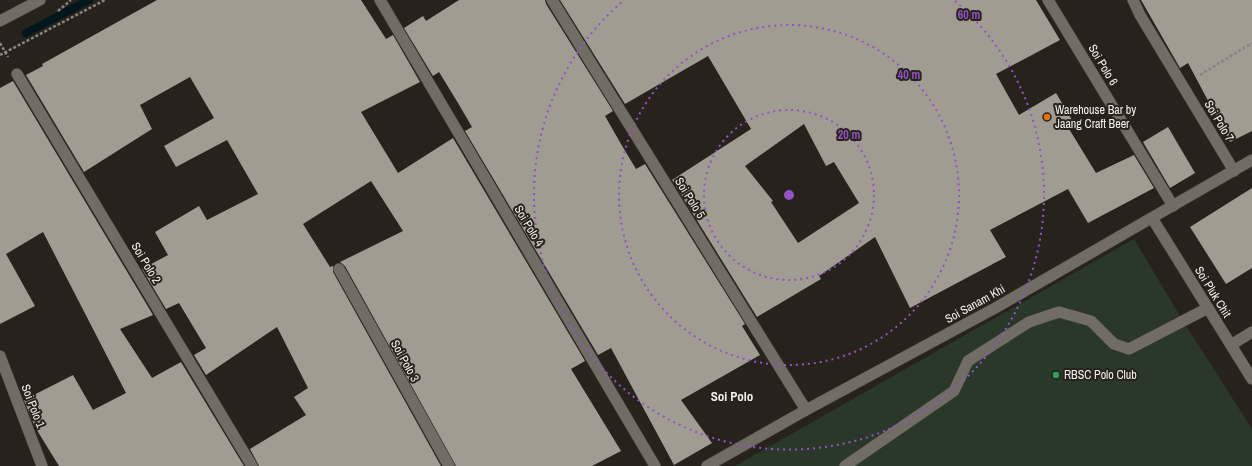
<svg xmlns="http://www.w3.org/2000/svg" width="1252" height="466" font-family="'Archivo Narrow',sans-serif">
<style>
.green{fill:#293829}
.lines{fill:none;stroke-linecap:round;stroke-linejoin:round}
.stream{stroke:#00171e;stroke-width:8}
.building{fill:#a19c92;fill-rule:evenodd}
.service-casing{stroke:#423f38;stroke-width:12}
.minor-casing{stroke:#423f38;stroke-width:12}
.path{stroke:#89857f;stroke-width:2.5;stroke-dasharray:3 2;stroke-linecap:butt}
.service{stroke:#726d64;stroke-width:11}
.minor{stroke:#726d64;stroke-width:11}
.path-bridge{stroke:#89857f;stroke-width:2.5;stroke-dasharray:3 2;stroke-linecap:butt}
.ring{fill:none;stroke:#9353c8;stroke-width:2;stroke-dasharray:2 4}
.food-dot{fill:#e8710a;stroke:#27231c;stroke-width:1.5}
.leisure-dot{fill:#2e9e5b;stroke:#27231c;stroke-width:1.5}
.labels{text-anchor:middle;stroke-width:4;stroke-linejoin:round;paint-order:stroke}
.street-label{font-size:12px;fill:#f3f0eb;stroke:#27231c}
.poi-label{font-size:12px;fill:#f3f0eb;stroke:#27231c;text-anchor:start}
.neighbourhood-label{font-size:13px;font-weight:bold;fill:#f3f0eb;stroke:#27231c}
.centre{fill:#9353c8;stroke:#27231c;stroke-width:2}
.ring-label{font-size:12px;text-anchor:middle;font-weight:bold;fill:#9353c8;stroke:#27231c;stroke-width:4;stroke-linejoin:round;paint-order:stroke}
</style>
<rect width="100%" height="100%" fill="#27231c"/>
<!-- green -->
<path class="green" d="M1134 239 1183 321 1252 429V466H735Z"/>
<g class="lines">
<!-- stream -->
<path class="stream" d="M26 33 89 0"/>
</g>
<!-- building -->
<g class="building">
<path d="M157 0H361L386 39 393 35 420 82 361 112 398 173 453 138 585 361 571 369 621 451 592 466H456L345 266 340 262 403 231 371 181 303 224 330 267 333 266V272L441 466H259L250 449 306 415 294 397 308 388 277 327 206 375 194 355 206 348 179 303 166 309 142 269 168 255 155 232 199 206 207 220 258 194 227 140 176 167 164 146 214 118 190 77 140 105 152 129 84 172 26 75 43 66 42 64Z"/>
<path d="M459 0H545L546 4 613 111 605 116 621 144 636 169 645 164 745 324 742 326 760 355 681 400 712 443 674 465 611 348 598 355 465 131 472 127 458 103 439 72 433 76 404 28 423 16 426 21Z"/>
<path d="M560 0H1036L1060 40 996 74 1019 115 1056 93 1072 120 1066 124 1096 173 1134 155 1154 188 1088 223 1068 189 990 230 1006 257 910 308 875 237 819 276 821 279 757 317 672 180 751 129 708 56 625 104ZM804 124 826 166 834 162 859 203 798 243 771 202 773 201 745 166Z"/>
<path d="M1141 0H1252V131L1230 142 1188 63 1180 68Z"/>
<path d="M13 81 153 315 120 329 152 378 181 362 244 466H59L35 427 24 400 73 375 93 410 126 393 43 232 6 254 35 306 0 324V88Z"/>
<path d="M1168 127 1195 173 1170 188 1143 142Z"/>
<path d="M1252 188V268L1226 284 1190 227Z"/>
</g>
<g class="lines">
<defs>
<path id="service" d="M845 466 954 391 968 361 1029 322 1059 312 1091 321 1114 344 1129 349 1208 308"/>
<g id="minor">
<path d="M380 0 655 466"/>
<path d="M552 0 806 410"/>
<path d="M1048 0 1173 206"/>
<path d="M1133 0 1140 15 1234 171"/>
<path d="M0 21 40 0"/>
<path d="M17 74 252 466"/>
<path d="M1152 218 1252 379"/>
<path d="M339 269 449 466"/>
<path d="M1231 345 1252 332"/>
<path d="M0 356 42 466"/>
<path d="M707 466 806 410 997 307 1252 160"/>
</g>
</defs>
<!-- service casing -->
<use href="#service" class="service-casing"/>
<!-- minor casing -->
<use href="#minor" class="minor-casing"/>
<!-- path -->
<g class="path">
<path d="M58 11 71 0"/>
<path d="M0 43 8 57"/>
<path d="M1200 75 1252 43"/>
</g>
<!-- service -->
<use href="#service" class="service"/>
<!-- minor -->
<use href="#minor" class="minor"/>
<!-- path-bridge -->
<path class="path-bridge" d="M0 55 105 0"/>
</g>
<!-- distance rings -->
<g class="ring">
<circle cx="789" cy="195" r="85"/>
<circle cx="789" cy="195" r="170"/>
<path d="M955 1A255 255 0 1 1 623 1"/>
</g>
<!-- markers -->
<circle class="food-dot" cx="1047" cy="117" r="4"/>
<circle class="leisure-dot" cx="1056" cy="375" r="4"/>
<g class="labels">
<!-- street labels -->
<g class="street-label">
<text transform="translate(1103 65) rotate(59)" y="4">Soi Polo 6</text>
<text transform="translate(1219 121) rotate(59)" y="4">Soi Polo 7</text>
<text transform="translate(690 198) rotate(58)" y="4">Soi Polo 5</text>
<text transform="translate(529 226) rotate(59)" y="4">Soi Polo 4</text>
<text transform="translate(146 263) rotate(59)" y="4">Soi Polo 2</text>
<text transform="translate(1213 292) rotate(58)" y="4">Soi Pluk Chit</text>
<text transform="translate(975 304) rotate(-29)" y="4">Soi Sanam Khi</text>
<text transform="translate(405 361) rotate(61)" y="4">Soi Polo 3</text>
<text transform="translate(33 406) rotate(69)" y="4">Soi Polo 1</text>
</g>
<!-- poi labels -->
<g class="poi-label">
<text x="1055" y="114">Warehouse Bar by<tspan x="1055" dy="14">Jaang Craft Beer</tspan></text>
<text x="1064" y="379">RBSC Polo Club</text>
</g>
<!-- neighbourhood labels -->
<g class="neighbourhood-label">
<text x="732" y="401">Soi Polo</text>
</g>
</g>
<circle cx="789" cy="195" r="6" class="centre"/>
<g class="ring-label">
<text x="969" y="19">60 m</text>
<text x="909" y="79">40 m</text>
<text x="849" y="139">20 m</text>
</g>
</svg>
